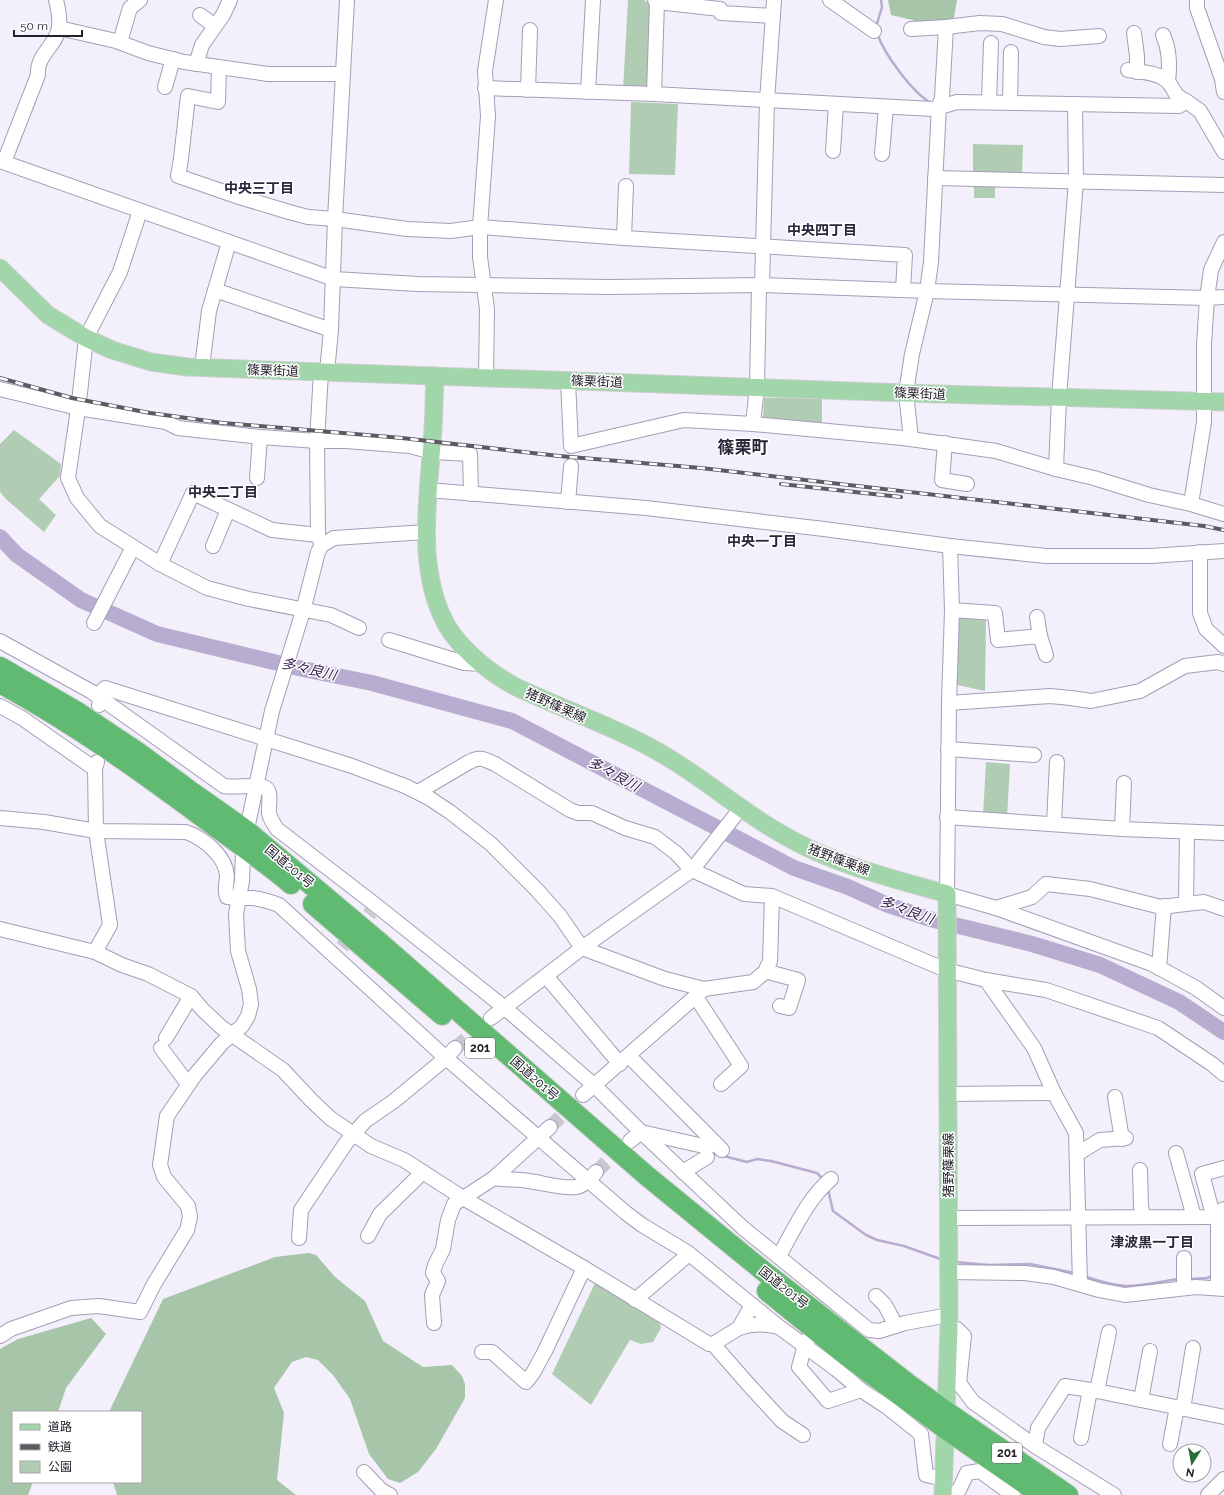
<svg xmlns="http://www.w3.org/2000/svg" width="1224" height="1495" font-family="Raleway,'Noto Sans JP',sans-serif">
<style>
.green{fill:#b0cdb3}
.forest{fill:#a6c5a9}
.lines{fill:none;stroke-linecap:round;stroke-linejoin:round}
.stream{stroke:#b7add0;stroke-width:2.5}
.river{stroke:#b7add0;stroke-width:16}
.minor-tunnel{stroke:#cac7d1;stroke-width:14;stroke-dasharray:14 7;stroke-linecap:butt}
.minor-casing{stroke:#a59db7;stroke-width:16}
.major-casing{stroke:#cfced0;stroke-width:19}
.highway-casing{stroke:#cfced0;stroke-width:22}
.minor{stroke:#fff;stroke-width:14}
.major{stroke:#a0d6aa;stroke-width:17}
.highway{stroke:#61ba71;stroke-width:20}
.rail-casing{stroke:#5d5a64;stroke-width:4}
.rail{stroke:#fff;stroke-width:2.5;stroke-dasharray:8;stroke-linecap:butt}
.labels{text-anchor:middle;stroke-width:3;stroke-linejoin:round;paint-order:stroke}
.shield{fill:#fff;stroke:#66646b;stroke-width:1}
.shield-label{font-size:12px;font-weight:bold;fill:#24212b}
.street-label{font-size:13px;fill:#24212b;stroke:#fff}
.neighbourhood-label{font-size:14px;font-weight:bold;fill:#2c263b;stroke:#fff}
.water-label{font-size:14px;font-style:italic;fill:#32214e;stroke:#fff}
.district-label{font-size:17px;font-weight:bold;fill:#2c263b;stroke:#fff}
</style>
<rect width="100%" height="100%" fill="#f3f0fb"/>
<!-- green -->
<g class="green">
<path d="M628 0H644L652 5 649 91 623 90Z"/>
<path d="M631 102 678 104 675 175 629 174Z"/>
<path d="M973 144 1023 145 1022 177 973 176Z"/>
<path d="M974 185 995 186V198H974Z"/>
<path d="M764 398H822V425L763 420Z"/>
<path d="M14 430 61 464 60 476 39 499 56 515 44 532 7 500 0 492V444Z"/>
<path d="M955 615 986 620 985 691 953 684Z"/>
<path d="M986 762 1010 764 1007 818 983 816Z"/>
<path d="M595 1283 659 1321 661 1328 653 1342 641 1344 630 1340 591 1405 552 1374Z"/>
</g>
<!-- forest -->
<g class="forest">
<path d="M888 0H957L954 18 933 25 891 15Z"/>
<path d="M309 1253 316 1255 335 1277 365 1301 383 1341 423 1367 452 1365 462 1376 465 1384V1398L436 1449 418 1472 400 1483 388 1479 369 1454 350 1399 333 1375 318 1360 306 1357 292 1362 274 1388 284 1413 277 1480 296 1495H117L113 1482H141V1412H109L163 1299 275 1257Z"/>
<path d="M91 1318 106 1334 66 1388 58 1412H13V1482H33L28 1495H0V1349L18 1339Z"/>
</g>
<g class="lines">
<!-- stream -->
<g class="stream">
<path d="M876 27 882 7 881 0"/>
<path d="M877 33C884 54 912 92 931 103"/>
<path d="M712 1153 747 1162 757 1159 771 1161 817 1173 824 1180"/>
<path d="M828 1189 833 1211 866 1235 877 1240 904 1246 943 1260"/>
<path d="M955 1262 989 1265 1030 1264 1075 1273"/>
<path d="M1084 1276C1098 1281 1112 1285 1126 1286 1144 1286 1162 1281 1179 1279"/>
<path d="M1188 1279 1207 1278 1212 1276"/>
</g>
<!-- river -->
<path class="river" d="M0 537 17 555 81 600 157 634 303 669 372 683 512 721 794 868 848 887 888 905 930 919 1032 944 1100 965 1179 1002 1224 1032"/>
<!-- minor-tunnel -->
<g class="minor-tunnel">
<path d="M342 947 371 912"/>
<path d="M455 1048 484 1024"/>
<path d="M550 1127 583 1095"/>
<path d="M596 1172 625 1145"/>
</g>
<defs>
<g id="minor">
<path d="M830 0 874 31"/>
<path d="M1197 0V8L1222 79 1224 92"/>
<path d="M657 2 720 9 721 13 773 16"/>
<path d="M200 15 215 26"/>
<path d="M59 28 116 41 148 53 184 62 268 74H342"/>
<path d="M911 29 946 27 980 23 1002 24 1044 37 1060 39 1099 36"/>
<path d="M1134 33 1137 56V72"/>
<path d="M1163 35C1170 50 1170 65 1168 81"/>
<path d="M120 42 130 8 140 0"/>
<path d="M196 64 202 45 223 15 230 0"/>
<path d="M219 68 218 102 188 96 181 159 178 176 236 196 289 212 308 217 335 219 407 229 451 231 480 227 624 238 905 255 903 290"/>
<path d="M1128 70C1140 72 1158 72 1167 81 1175 88 1172 95 1186 101"/>
<path d="M165 87 173 59"/>
<path d="M485 88 654 94 933 109 957 102 1179 106 1186 101 1200 111 1224 152"/>
<path d="M528 90 530 30"/>
<path d="M588 92 593 0"/>
<path d="M654 94 657 2 655 0"/>
<path d="M989 102 991 43"/>
<path d="M1010 103 1011 52"/>
<path d="M833 151 836 104"/>
<path d="M882 154 886 107"/>
<path d="M0 161 334 279 418 284 609 287 762 285 927 291 1207 298 1224 297"/>
<path d="M4 162 38 75C36 55 56 46 59 28 60 20 58 8 56 0"/>
<path d="M935 178 1224 185"/>
<path d="M140 211 120 272 86 338 79 402 68 478 77 498 100 526 160 564 207 588 249 599 331 615 359 628"/>
<path d="M624 238 626 186"/>
<path d="M215 290 331 330"/>
<path d="M202 367 209 311 229 242"/>
<path d="M321 372 317 441 318 535 321 543"/>
<path d="M327 372 331 330 335 219 347 0"/>
<path d="M486 377 487 309 480 257V227L488 116 485 71 496 0"/>
<path d="M568 380 571 446 684 420 753 424 903 438 996 451 1056 469 1094 478 1149 495 1191 504 1224 514"/>
<path d="M0 389 78 408 166 422 178 428 260 437 317 441H346L410 446 432 452 470 454 471 494"/>
<path d="M753 424 757 387 759 289 762 285 767 101 774 0"/>
<path d="M911 439 906 393 912 354 927 291 931 262 939 106 942 98 946 27"/>
<path d="M945 443 942 480 967 484"/>
<path d="M1056 469 1059 397 1076 181 1075 104"/>
<path d="M257 478 260 437"/>
<path d="M428 490 646 508 824 529 950 546 1046 556H1151L1224 551"/>
<path d="M568 502 571 466"/>
<path d="M1191 504 1204 422V345L1207 298 1211 270 1224 242"/>
<path d="M213 546 228 510"/>
<path d="M950 546 952 610 949 703 947 894 996 908 1152 964 1196 988 1224 1008"/>
<path d="M1200 552V613L1206 629 1224 646"/>
<path d="M160 564 193 493 272 530 318 535"/>
<path d="M952 610 995 613 998 640 1040 636 1046 655"/>
<path d="M1037 617 1040 636"/>
<path d="M94 623 133 547"/>
<path d="M389 640 464 663 482 664"/>
<path d="M0 641 92 692 224 786C236 788 254 784 264 787 273 790 268 806 269 813 270 819 274 824 277 829L377 906 505 1008 595 1086 641 1132 743 1228 869 1330 879 1331 905 1323 949 1315"/>
<path d="M949 703 1050 696 1071 698 1091 701 1140 691 1185 666 1218 662 1224 664"/>
<path d="M99 705 102 691 105 688 352 766 405 786 429 798 450 812 491 844 537 890 560 916 582 948 665 979 704 989 753 982 765 972 770 961 772 896"/>
<path d="M0 706 22 718 95 769"/>
<path d="M948 749 1034 755"/>
<path d="M418 792 469 762C480 756 484 759 495 764L570 810 578 813H592L625 828 655 837 676 853 692 870 744 894 772 896 946 970 986 980 1046 990 1158 1028 1212 1064 1224 1074"/>
<path d="M947 817 1122 829 1224 833"/>
<path d="M0 818 44 822 96 831 186 832C203 838 226 856 227 876 227 883 224 890 227 897 236 899 244 898 253 898 262 899 271 902 279 905L446 1058 626 1213 642 1225 687 1252 779 1327 836 1369 861 1390 887 1407 921 1434 926 1475 944 1479"/>
<path d="M1054 824 1057 762"/>
<path d="M1122 829 1124 783"/>
<path d="M1186 904 1204 902 1224 909"/>
<path d="M996 908 1032 897 1046 884 1090 889 1161 907 1186 904 1187 832"/>
<path d="M0 929 95 952 122 965 148 974 191 996 202 1009 221 1027 283 1070 311 1100 330 1118 371 1146 404 1160 463 1198 584 1268 709 1344H713L739 1328 752 1305"/>
<path d="M95 952 110 925 96 831 95 769 97 762"/>
<path d="M767 968 772 973 798 980 789 1008 780 1006"/>
<path d="M1159 968 1164 906"/>
<path d="M546 976 620 1064"/>
<path d="M696 997 741 1066 721 1084"/>
<path d="M491 1018 582 948 692 870 741 808"/>
<path d="M166 1038 191 996"/>
<path d="M161 1048 188 1084"/>
<path d="M629 1056 722 1150"/>
<path d="M1054 1093 1076 1133 1080 1284"/>
<path d="M948 1094 1054 1093 1034 1048 986 980"/>
<path d="M583 1095 704 989"/>
<path d="M1115 1097 1122 1139"/>
<path d="M630 1141 641 1132 708 1147 714 1142"/>
<path d="M1176 1153 1194 1217"/>
<path d="M1077 1154 1100 1140 1126 1138"/>
<path d="M1140 1170 1141 1206 1143 1217"/>
<path d="M683 1172 707 1157"/>
<path d="M494 1178C506 1180 517 1179 529 1181 544 1183 561 1189 576 1187 584 1186 591 1178 596 1172"/>
<path d="M1213 1215 1202 1174 1224 1168"/>
<path d="M948 1218 1209 1217 1224 1209"/>
<path d="M368 1236 380 1214 423 1172"/>
<path d="M299 1238 301 1210 346 1143 365 1121 394 1101 446 1058 455 1048"/>
<path d="M779 1256C794 1230 807 1199 831 1179"/>
<path d="M949 1272 1025 1273 1054 1277 1099 1290 1125 1295 1196 1287 1224 1289"/>
<path d="M1184 1288V1258"/>
<path d="M1218 1288V1212"/>
<path d="M876 1296 885 1305 896 1326"/>
<path d="M635 1300 689 1254"/>
<path d="M434 1323 432 1295 438 1281 433 1273 435 1265 443 1249 448 1220 454 1204 494 1178 550 1127"/>
<path d="M739 1328C754 1323 764 1324 779 1327"/>
<path d="M949 1328 957 1329 964 1336 959 1383 973 1402 1035 1446 1114 1495"/>
<path d="M0 1336 11 1329 71 1308 99 1306 140 1312 154 1284 187 1230 190 1217 188 1206 164 1177 160 1165 167 1116 195 1075 222 1043 242 1026 248 1016 251 1004 249 989 238 951 236 914 242 881 243 848 272 711 303 611 318 552 322 545 334 538 426 532"/>
<path d="M809 1338 805 1345 799 1367 828 1401 861 1390"/>
<path d="M713 1344 748 1384 782 1421 803 1435"/>
<path d="M482 1352H492L526 1382 533 1373 545 1351 584 1268"/>
<path d="M1097 1391 1109 1332"/>
<path d="M1141 1400 1150 1351"/>
<path d="M1183 1409 1193 1348"/>
<path d="M1081 1438 1090 1390"/>
<path d="M1170 1444 1177 1407"/>
<path d="M1035 1446 1038 1428 1065 1386 1097 1391 1224 1417"/>
<path d="M364 1472 381 1490 390 1495"/>
<path d="M943 1493 955 1494 959 1490 967 1473 980 1471 1013 1495"/>
<path d="M1208 1495 1224 1479"/>
</g>
<g id="major">
<path d="M0 268 48 315 86 338 112 350 151 362 187 367 906 393 1224 402"/>
<path d="M435 376C434 398 434 421 432 443 428 500 418 560 441 614 453 644 488 672 516 687 567 711 624 730 672 760 711 784 745 814 785 836 835 865 891 878 947 894L949 1328 943 1495"/>
</g>
<g id="highway">
<path d="M0 667 79 713 139 753 193 793 247 831 379 942 647 1176 767 1274 907 1383 947 1412 1068 1495"/>
<path d="M0 683C75 724 145 774 213 825 239 844 266 863 291 884"/>
<path d="M313 904 442 1015"/>
<path d="M767 1291 848 1357 947 1430 1041 1495"/>
</g>
</defs>
<!-- minor casing -->
<use href="#minor" class="minor-casing"/>
<!-- major casing -->
<use href="#major" class="major-casing"/>
<!-- highway casing -->
<use href="#highway" class="highway-casing"/>
<!-- minor -->
<use href="#minor" class="minor"/>
<!-- major -->
<use href="#major" class="major"/>
<!-- highway -->
<use href="#highway" class="highway"/>
<defs>
<g id="rail">
<path d="M0 378 72 398 150 413 223 423 402 438 559 456 701 468 1204 526 1224 530"/>
<path d="M781 484 901 497"/>
</g>
</defs>
<!-- rail casing -->
<use href="#rail" class="rail-casing"/>
<!-- rail -->
<use href="#rail" class="rail"/>
</g>
<g class="labels">
<!-- shield labels -->
<g class="shield">
<rect x="465" y="1038" width="30" height="20" rx="3"/>
<rect x="992" y="1443" width="30" height="20" rx="3"/>
</g>
<g class="shield-label">
<text x="480" y="1052">201</text>
<text x="1007" y="1457">201</text>
</g>
<!-- street labels -->
<g class="street-label">
<text transform="translate(273 370) rotate(2)" y="5">篠栗街道</text>
<text transform="translate(597 381) rotate(2)" y="5">篠栗街道</text>
<text transform="translate(920 393) rotate(2)" y="5">篠栗街道</text>
<text transform="translate(556 705) rotate(24)" y="5">猪野篠栗線</text>
<text transform="translate(839 859) rotate(21)" y="5">猪野篠栗線</text>
<text transform="translate(290 866) rotate(40)" y="5">国道201号</text>
<text transform="translate(535 1078) rotate(41)" y="5">国道201号</text>
<text transform="translate(948 1165) rotate(-90)" y="5">猪野篠栗線</text>
<text transform="translate(784 1287) rotate(38)" y="5">国道201号</text>
</g>
<!-- neighbourhood labels -->
<g class="neighbourhood-label">
<text x="259" y="193">中央三丁目</text>
<text x="822" y="235">中央四丁目</text>
<text x="223" y="497">中央二丁目</text>
<text x="762" y="546">中央一丁目</text>
<text x="1152" y="1247">津波黒一丁目</text>
</g>
<!-- water labels -->
<g class="water-label">
<text transform="translate(309 669) rotate(13)" y="5">多々良川</text>
<text transform="translate(614 774) rotate(28)" y="5">多々良川</text>
<text transform="translate(907 910) rotate(20)" y="5">多々良川</text>
</g>
<!-- district labels -->
<g class="district-label">
<text x="743" y="453">篠栗町</text>
</g>
</g>
<!-- legend -->
<rect x="12" y="1411" width="130" height="72" fill="#ffffff" stroke="#a7a6aa"/>
<rect x="20" y="1424" width="20" height="6" fill="#a0d6aa" stroke="#a7a6aa"/>
<text x="48" y="1431" font-size="12" fill="#24212b">道路</text>
<rect x="20" y="1444" width="20" height="6" fill="#5d5a64" stroke="#a7a6aa"/>
<text x="48" y="1451" font-size="12" fill="#24212b">鉄道</text>
<rect x="20" y="1461" width="20" height="12" fill="#b0cdb3" stroke="#a7a6aa"/>
<text x="48" y="1471" font-size="12" fill="#24212b">公園</text>
<!-- north arrow -->
<g transform="translate(1192 1463) rotate(191)"><circle r="19" fill="#ffffff" stroke="#a7a6aa"/>
<path d="M0-3L7 15L0 10L-7 15Z" fill="#286c37"/>
<text y="-6" font-size="11" font-weight="bold" text-anchor="middle" fill="#24212b">N</text>
</g>
<!-- scale -->
<path d="M14 30v6h68v-6" fill="none" stroke="#24212b" stroke-width="2"/>
<text x="20" y="30" font-size="12" fill="#24212b" stroke="#ffffff" stroke-width="3" paint-order="stroke">50 m</text>
</svg>
